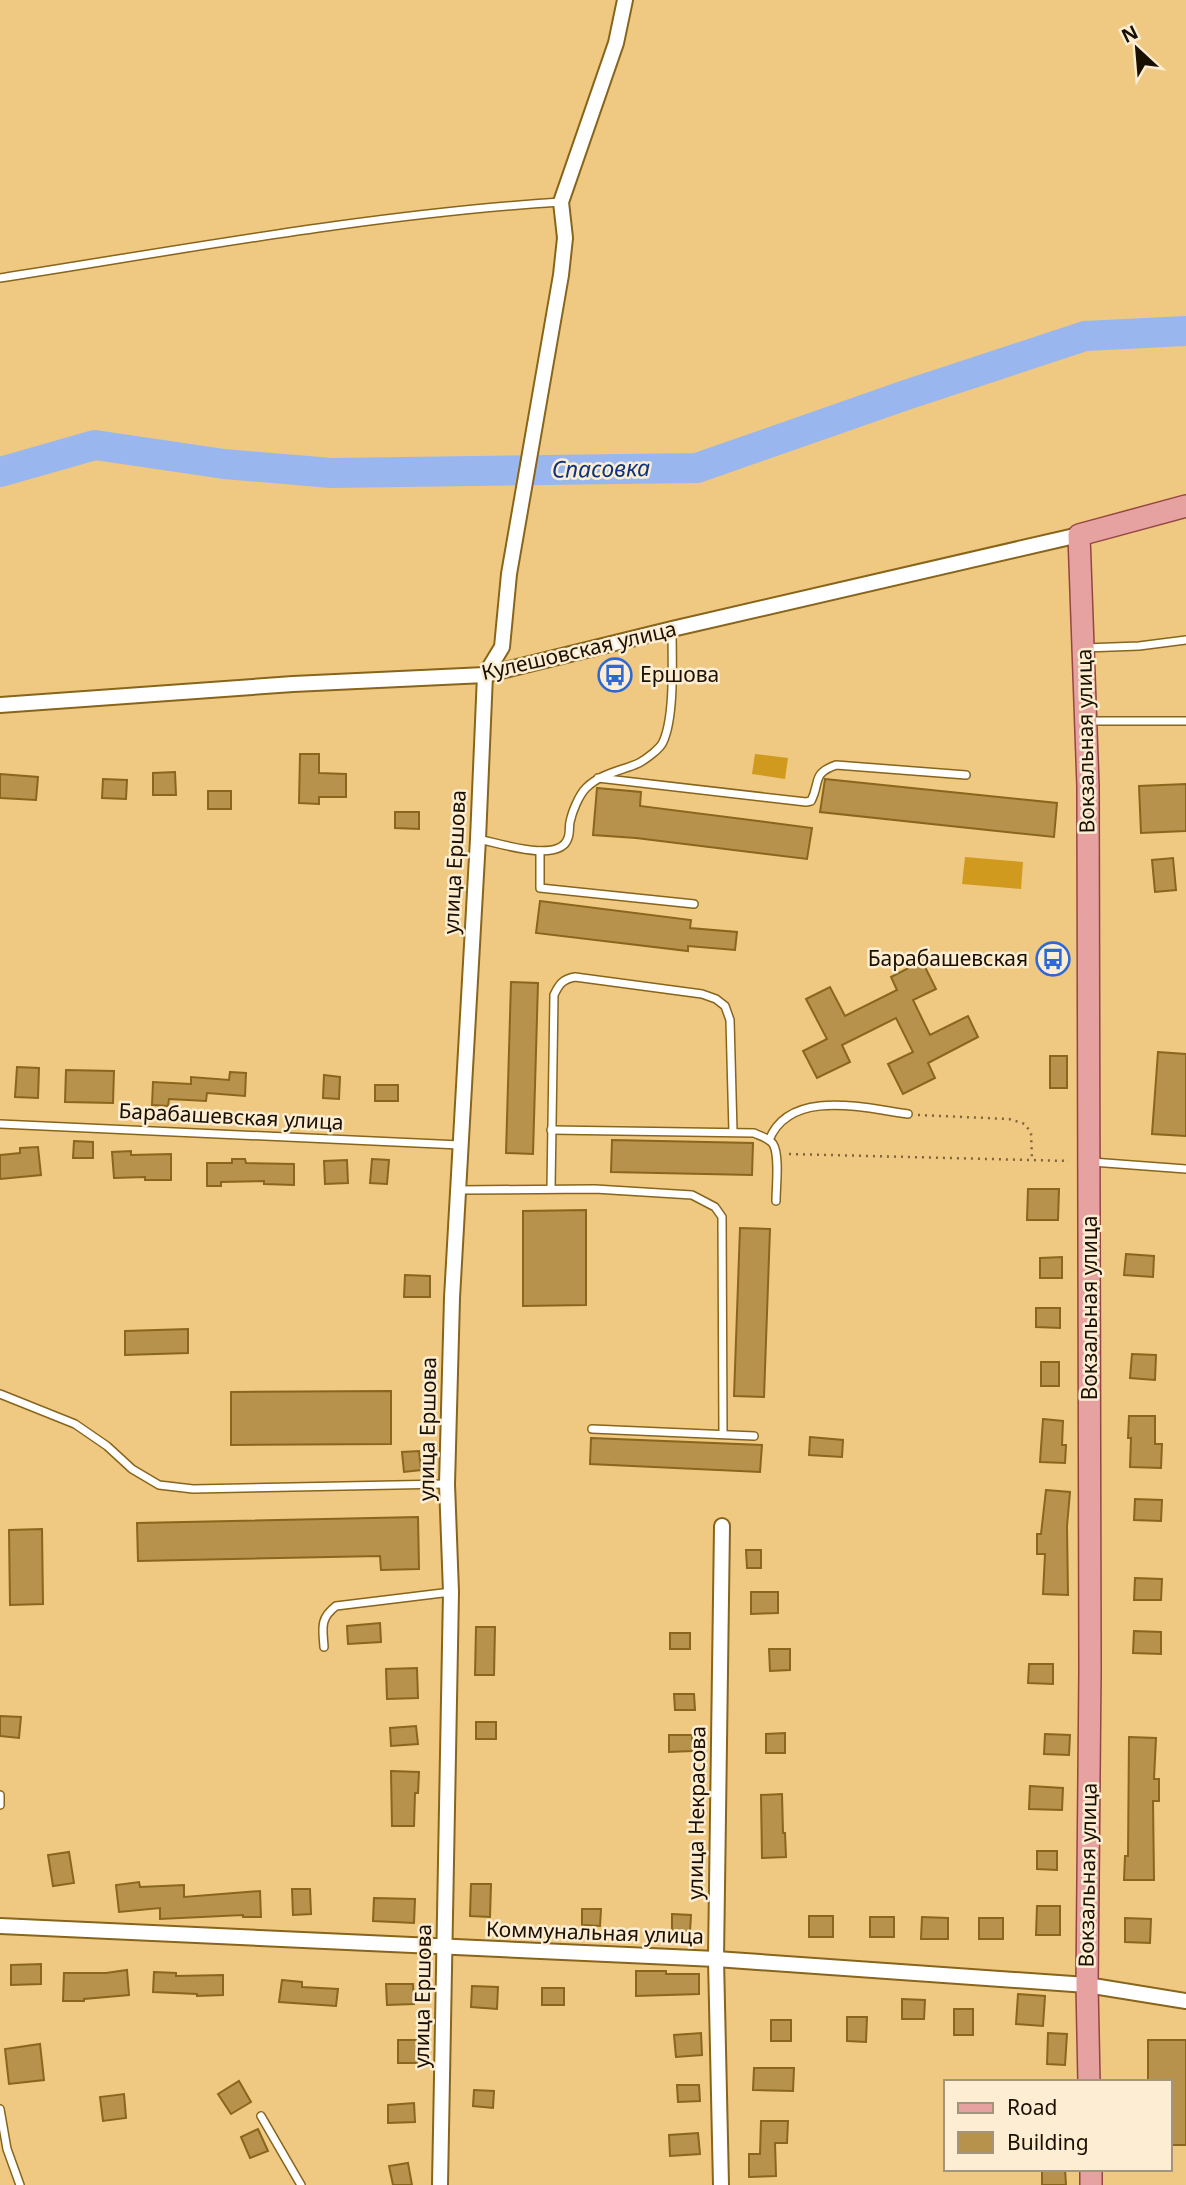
<svg xmlns="http://www.w3.org/2000/svg" width="1186" height="2185" font-family="'Noto Sans',sans-serif">
<style>
.green{fill:#d09a1e}
.lines{fill:none;stroke-linecap:round;stroke-linejoin:round}
.river{stroke:#99b7ee;stroke-width:30}
.building{fill:#b6924c;stroke:#89661c;stroke-width:2}
.service-casing{stroke:#88651b;stroke-width:10}
.minor-casing{stroke:#88651b;stroke-width:18}
.primary-casing{stroke:#944640;stroke-width:24}
.path{stroke:#7d653c;stroke-width:2.5;stroke-dasharray:2 5;stroke-linecap:butt}
.service{stroke:#fff;stroke-width:7}
.minor{stroke:#fff;stroke-width:14}
.primary{stroke:#e6a1a1;stroke-width:21}
.labels{text-anchor:middle;stroke-width:5;stroke-linejoin:round;paint-order:stroke}
.street-label{font-size:21px;fill:#1a1000;stroke:#fdedd2}
.poi-label{font-size:21px;fill:#1a1000;stroke:#fdedd2;text-anchor:start}
.water-label{font-size:23px;font-style:italic;fill:#0b3380;stroke:#fdedd2}
</style>
<rect width="100%" height="100%" fill="#efc882"/>
<!-- green -->
<g class="green">
<path d="M755 754 788 758 785 779 752 774Z"/>
<path d="M965 857 1023 862 1021 889 962 884Z"/>
</g>
<g class="lines">
<!-- river -->
<path class="river" d="M0 472 95 445 224 464 331 473 697 468 906 395 1085 336 1186 331"/>
</g>
<!-- building -->
<g class="building">
<path d="M300 754H319V773L346 774V797H319V804L299 803Z"/>
<path d="M175 772 176 795H153V773Z"/>
<path d="M0 774 38 777 36 800 0 798Z"/>
<path d="M103 779 127 780 126 799 102 798Z"/>
<path d="M825 779 1057 803 1054 837 820 812Z"/>
<path d="M1186 784V831L1141 833 1139 786Z"/>
<path d="M597 788 641 792 640 806 812 828 807 859 636 838 593 835Z"/>
<rect x="208" y="791" width="23" height="18"/>
<path d="M395 812H419V829L395 828Z"/>
<path d="M1173 858 1176 890 1155 892 1152 860Z"/>
<path d="M540 901 691 920 690 928 737 932 735 950 688 946V951L536 933Z"/>
<path d="M922 961 936 989 913 1000 930 1035 968 1016 978 1037 928 1063 935 1078 903 1094 888 1064 913 1052 896 1018 842 1045 850 1062 817 1078 803 1051 827 1039 806 999 830 987 845 1016 897 990 891 977Z"/>
<path d="M511 982 538 983 533 1154 506 1153Z"/>
<path d="M1158 1052 1186 1054V1136L1152 1134Z"/>
<rect x="1050" y="1056" width="17" height="32"/>
<path d="M17 1067 39 1068 38 1098 15 1097Z"/>
<path d="M66 1070 114 1071 113 1103 65 1102Z"/>
<path d="M230 1072 246 1073 245 1096 207 1093 206 1101 169 1099 168 1106 152 1105 153 1082 191 1084V1077L229 1080Z"/>
<path d="M324 1075 340 1077 339 1099 323 1098Z"/>
<rect x="375" y="1085" width="23" height="16"/>
<path d="M612 1140 753 1143 752 1175 611 1172Z"/>
<path d="M74 1141 93 1142V1158H73Z"/>
<path d="M38 1147 41 1175 0 1179V1155L20 1153V1148Z"/>
<path d="M131 1151V1155L171 1154V1180H145V1177L114 1178 112 1152Z"/>
<path d="M232 1159H245L246 1163 294 1164V1185L264 1184V1181L221 1182V1186H207V1163H232Z"/>
<path d="M372 1159 389 1160 387 1184 370 1183Z"/>
<path d="M347 1160 348 1183 325 1184 324 1161Z"/>
<path d="M1028 1189H1059L1058 1220H1027Z"/>
<path d="M586 1210V1305L523 1306V1211Z"/>
<path d="M740 1228 770 1229 764 1397 734 1396Z"/>
<path d="M1126 1254 1154 1256 1153 1277 1124 1275Z"/>
<path d="M1062 1257V1278H1040V1258Z"/>
<path d="M405 1275 430 1276V1297H404Z"/>
<path d="M1036 1308H1060V1328L1036 1327Z"/>
<path d="M188 1329V1353L125 1355V1331Z"/>
<path d="M1132 1354 1156 1355 1155 1380 1130 1378Z"/>
<rect x="1041" y="1362" width="18" height="24"/>
<path d="M391 1391V1444L231 1445V1392Z"/>
<path d="M1129 1416H1155V1444H1162L1161 1468 1130 1467 1131 1438H1128Z"/>
<path d="M1043 1419 1063 1421 1062 1445H1066L1065 1463 1040 1462Z"/>
<path d="M810 1437 843 1440 842 1457 809 1455Z"/>
<path d="M591 1438 762 1445 760 1472 590 1464Z"/>
<path d="M419 1451 421 1470 404 1472 402 1452Z"/>
<path d="M1046 1490 1070 1492 1067 1526 1068 1595 1043 1594 1045 1554H1037V1534H1041Z"/>
<path d="M1135 1499 1162 1500 1161 1521 1134 1520Z"/>
<path d="M418 1517 419 1569 381 1570 380 1556 138 1561 137 1523Z"/>
<path d="M42 1529 43 1604 10 1605 9 1530Z"/>
<path d="M746 1550H761V1568H747Z"/>
<path d="M1135 1578 1162 1579 1161 1600H1134Z"/>
<path d="M751 1592H778V1613L751 1614Z"/>
<path d="M380 1623 381 1642 348 1644 347 1626Z"/>
<path d="M476 1627H495L494 1675H475Z"/>
<path d="M1134 1631 1161 1632V1654L1133 1653Z"/>
<rect x="670" y="1633" width="20" height="16"/>
<path d="M769 1649H790V1670L770 1671Z"/>
<path d="M1029 1664H1053V1684L1028 1683Z"/>
<path d="M417 1668 418 1698 387 1699 386 1669Z"/>
<path d="M674 1694H694L695 1710H675Z"/>
<path d="M0 1716 21 1717 19 1738 0 1736Z"/>
<rect x="476" y="1722" width="20" height="17"/>
<path d="M416 1726 418 1744 391 1746 390 1728Z"/>
<path d="M785 1733V1753H766V1734Z"/>
<path d="M1045 1734 1070 1735 1069 1755 1044 1754Z"/>
<path d="M669 1735H692V1751L669 1752Z"/>
<path d="M1129 1737 1156 1738 1154 1779H1159V1801H1153L1154 1880H1124L1125 1856H1128Z"/>
<path d="M391 1771 419 1772 418 1793H415L414 1826H392Z"/>
<path d="M1030 1786 1063 1788 1062 1810 1029 1809Z"/>
<path d="M782 1794 783 1833H785L786 1857 762 1858 761 1795Z"/>
<path d="M1037 1851H1057V1870L1037 1869Z"/>
<path d="M69 1852 74 1883 53 1886 48 1855Z"/>
<path d="M139 1882 140 1887 184 1885V1897L260 1891 261 1917H243V1915L160 1919V1908L119 1912 116 1885Z"/>
<path d="M471 1884H491L490 1917 470 1916Z"/>
<path d="M292 1889H310L311 1914 293 1915Z"/>
<path d="M374 1898 415 1899 414 1923 373 1921Z"/>
<path d="M1037 1906H1060V1935H1036Z"/>
<path d="M582 1909H601L600 1926 582 1925Z"/>
<path d="M672 1914 691 1915 690 1931H672Z"/>
<rect x="809" y="1916" width="24" height="21"/>
<rect x="870" y="1917" width="24" height="20"/>
<path d="M922 1917 948 1918V1939H921Z"/>
<rect x="979" y="1918" width="24" height="21"/>
<path d="M1125 1918 1151 1919 1150 1943 1125 1942Z"/>
<path d="M41 1964V1984L11 1985V1965Z"/>
<path d="M127 1970 129 1995 84 1999V2001H63L64 1973H106Z"/>
<path d="M636 1971H666V1974H699V1994L636 1996Z"/>
<path d="M154 1972 176 1973V1976L223 1975V1995L197 1996V1994L153 1992Z"/>
<path d="M282 1980 302 1982V1987L338 1989 336 2006 279 2002Z"/>
<path d="M386 1984H413L414 2004 387 2005Z"/>
<path d="M472 1986 498 1987 497 2009 471 2007Z"/>
<rect x="542" y="1988" width="22" height="17"/>
<path d="M1018 1994 1045 1996 1043 2026 1016 2024Z"/>
<path d="M902 1999 925 2000 924 2019H902Z"/>
<rect x="954" y="2009" width="19" height="26"/>
<path d="M847 2017H867L866 2042 847 2041Z"/>
<rect x="771" y="2020" width="20" height="21"/>
<path d="M701 2033 702 2055 676 2057 674 2035Z"/>
<path d="M1048 2033 1067 2034 1065 2065 1047 2064Z"/>
<rect x="398" y="2040" width="19" height="23"/>
<path d="M1148 2040H1186V2145H1170V2082H1148Z"/>
<path d="M40 2044 44 2080 9 2084 5 2049Z"/>
<path d="M754 2068H794L793 2091 753 2090Z"/>
<path d="M239 2081 251 2102 231 2114 218 2094Z"/>
<path d="M677 2085H699L700 2101 678 2102Z"/>
<path d="M474 2090 494 2091 493 2108 473 2106Z"/>
<path d="M124 2094 126 2118 103 2121 100 2097Z"/>
<path d="M414 2103 415 2122 388 2123V2105Z"/>
<path d="M761 2121H788L787 2143H775L776 2176 749 2177V2154H760Z"/>
<path d="M258 2129 268 2151 250 2158 241 2137Z"/>
<path d="M698 2133 700 2154 670 2156 669 2135Z"/>
<path d="M408 2163 412 2185H393L389 2166Z"/>
<path d="M1042 2169H1065L1066 2185H1042Z"/>
</g>
<g class="lines">
<defs>
<g id="service">
<path d="M0 278C186 249 373 214 561 202"/>
<path d="M1085 648 1139 646 1186 640"/>
<path d="M1088 721H1186"/>
<path d="M598 778 806 802 811 801C821 782 811 774 836 765L966 775"/>
<path d="M478 839C499 843 560 864 568 838 570 833 569 827 570 822 572 812 579 795 586 788 601 773 621 771 639 763 646 759 660 749 663 742 675 716 672 659 672 630"/>
<path d="M540 851V888L694 904"/>
<path d="M0 1124 460 1145"/>
<path d="M551 1130 754 1133C760 1136 769 1138 773 1144 780 1155 776 1187 776 1201"/>
<path d="M769 1140C790 1088 864 1108 908 1114"/>
<path d="M1092 1162 1186 1169"/>
<path d="M551 1188 554 995C559 984 563 979 575 977L702 994 716 999 725 1006 730 1020 733 1132"/>
<path d="M459 1190 595 1189 692 1195 715 1207 722 1217 723 1434"/>
<path d="M0 1394 75 1424 107 1446 132 1469 159 1485 193 1489 447 1484"/>
<path d="M592 1429 754 1436"/>
<path d="M324 1647C323 1629 319 1619 336 1606L451 1592"/>
<path d="M0 1795V1805"/>
<path d="M0 2109 7 2149 20 2185"/>
<path d="M261 2116 301 2185"/>
</g>
<g id="minor">
<path d="M0 705 293 684 485 675 672 629 1079 535"/>
<path d="M0 1926 716 1959 1087 1985 1186 2001"/>
<path d="M440 2185 451 1592 447 1484 452 1298 478 839 485 675 502 647 509 574 561 275 565 238 561 202 616 43 625 0"/>
<path d="M721 2185 716 1959 722 1526"/>
</g>
<g id="primary">
<path d="M1089 2082 1087 1985 1090 1671 1088 786 1079 535 1186 506"/>
<path d="M1091 2169V2185"/>
</g>
</defs>
<!-- service casing -->
<use href="#service" class="service-casing"/>
<!-- minor casing -->
<use href="#minor" class="minor-casing"/>
<!-- primary casing -->
<use href="#primary" class="primary-casing"/>
<!-- path -->
<g class="path">
<path d="M918 1115 1009 1119 1025 1124 1031 1133 1032 1160"/>
<path d="M789 1154 1069 1161"/>
</g>
<!-- service -->
<use href="#service" class="service"/>
<!-- minor -->
<use href="#minor" class="minor"/>
<!-- primary -->
<use href="#primary" class="primary"/>
</g>
<!-- icons -->
<defs>
<symbol id="bus-ring" viewBox="-11 -11 22 22"><circle r="9.5" fill="#fdedd2" stroke="#2e68d6" stroke-width="1.5"/><path d="M-5-6H5V4H4V6H2V4H-2V6H-4V4H-5ZM-3.5-4V0h7V-4ZM-3.5 1.2v1.5H-2V1.2ZM2 1.2v1.5H3.5V1.2Z" fill="#2e68d6"/></symbol>
</defs>
<g fill-rule="evenodd">
<use href="#bus-ring" x="596" y="656" width="38" height="38"/>
<use href="#bus-ring" x="1034" y="940" width="38" height="38"/>
</g>
<g class="labels">
<!-- street labels -->
<g class="street-label">
<text transform="translate(579 651) rotate(-13)" y="7">Кулешовская улица</text>
<text transform="translate(1086 741) rotate(-91)" y="7">Вокзальная улица</text>
<text transform="translate(455 862) rotate(-87)" y="7">улица Ершова</text>
<text transform="translate(231 1117) rotate(3)" y="7">Барабашевская улица</text>
<text transform="translate(1090 1308) rotate(-90)" y="7">Вокзальная улица</text>
<text transform="translate(428 1429) rotate(-89)" y="7">улица Ершова</text>
<text transform="translate(697 1813) rotate(-89)" y="7">улица Некрасова</text>
<text transform="translate(1088 1875) rotate(-89)" y="7">Вокзальная улица</text>
<text transform="translate(595 1933) rotate(2)" y="7">Коммунальная улица</text>
<text transform="translate(423 1996) rotate(-89)" y="7">улица Ершова</text>
</g>
<!-- poi labels -->
<g class="poi-label">
<text x="640" y="682">Ершова</text>
<text x="1028" y="966" text-anchor="end">Барабашевская</text>
</g>
<!-- water labels -->
<g class="water-label">
<text transform="translate(601 469) rotate(-1)" y="8">Спасовка</text>
</g>
</g>
<!-- legend -->
<rect x="944" y="2080" width="228" height="91" fill="#fdedd2" stroke="#a2957e" stroke-width="2"/>
<rect x="958" y="2103" width="35" height="10" fill="#e6a1a1" stroke="#a2957e" stroke-width="2"/>
<text x="1007" y="2115" font-size="21" fill="#1a1000">Road</text>
<rect x="958" y="2132" width="35" height="21" fill="#b6924c" stroke="#a2957e" stroke-width="2"/>
<text x="1007" y="2150" font-size="21" fill="#1a1000">Building</text>
<!-- north arrow -->
<g transform="translate(1137 49) rotate(334)" stroke="#fdedd2" stroke-width="5" paint-order="stroke">
<path d="M0-5L12 26L0 18L-12 26Z" fill="#1a1000"/>
<text y="-10" font-size="19" font-weight="bold" text-anchor="middle" fill="#1a1000">N</text>
</g>
</svg>
